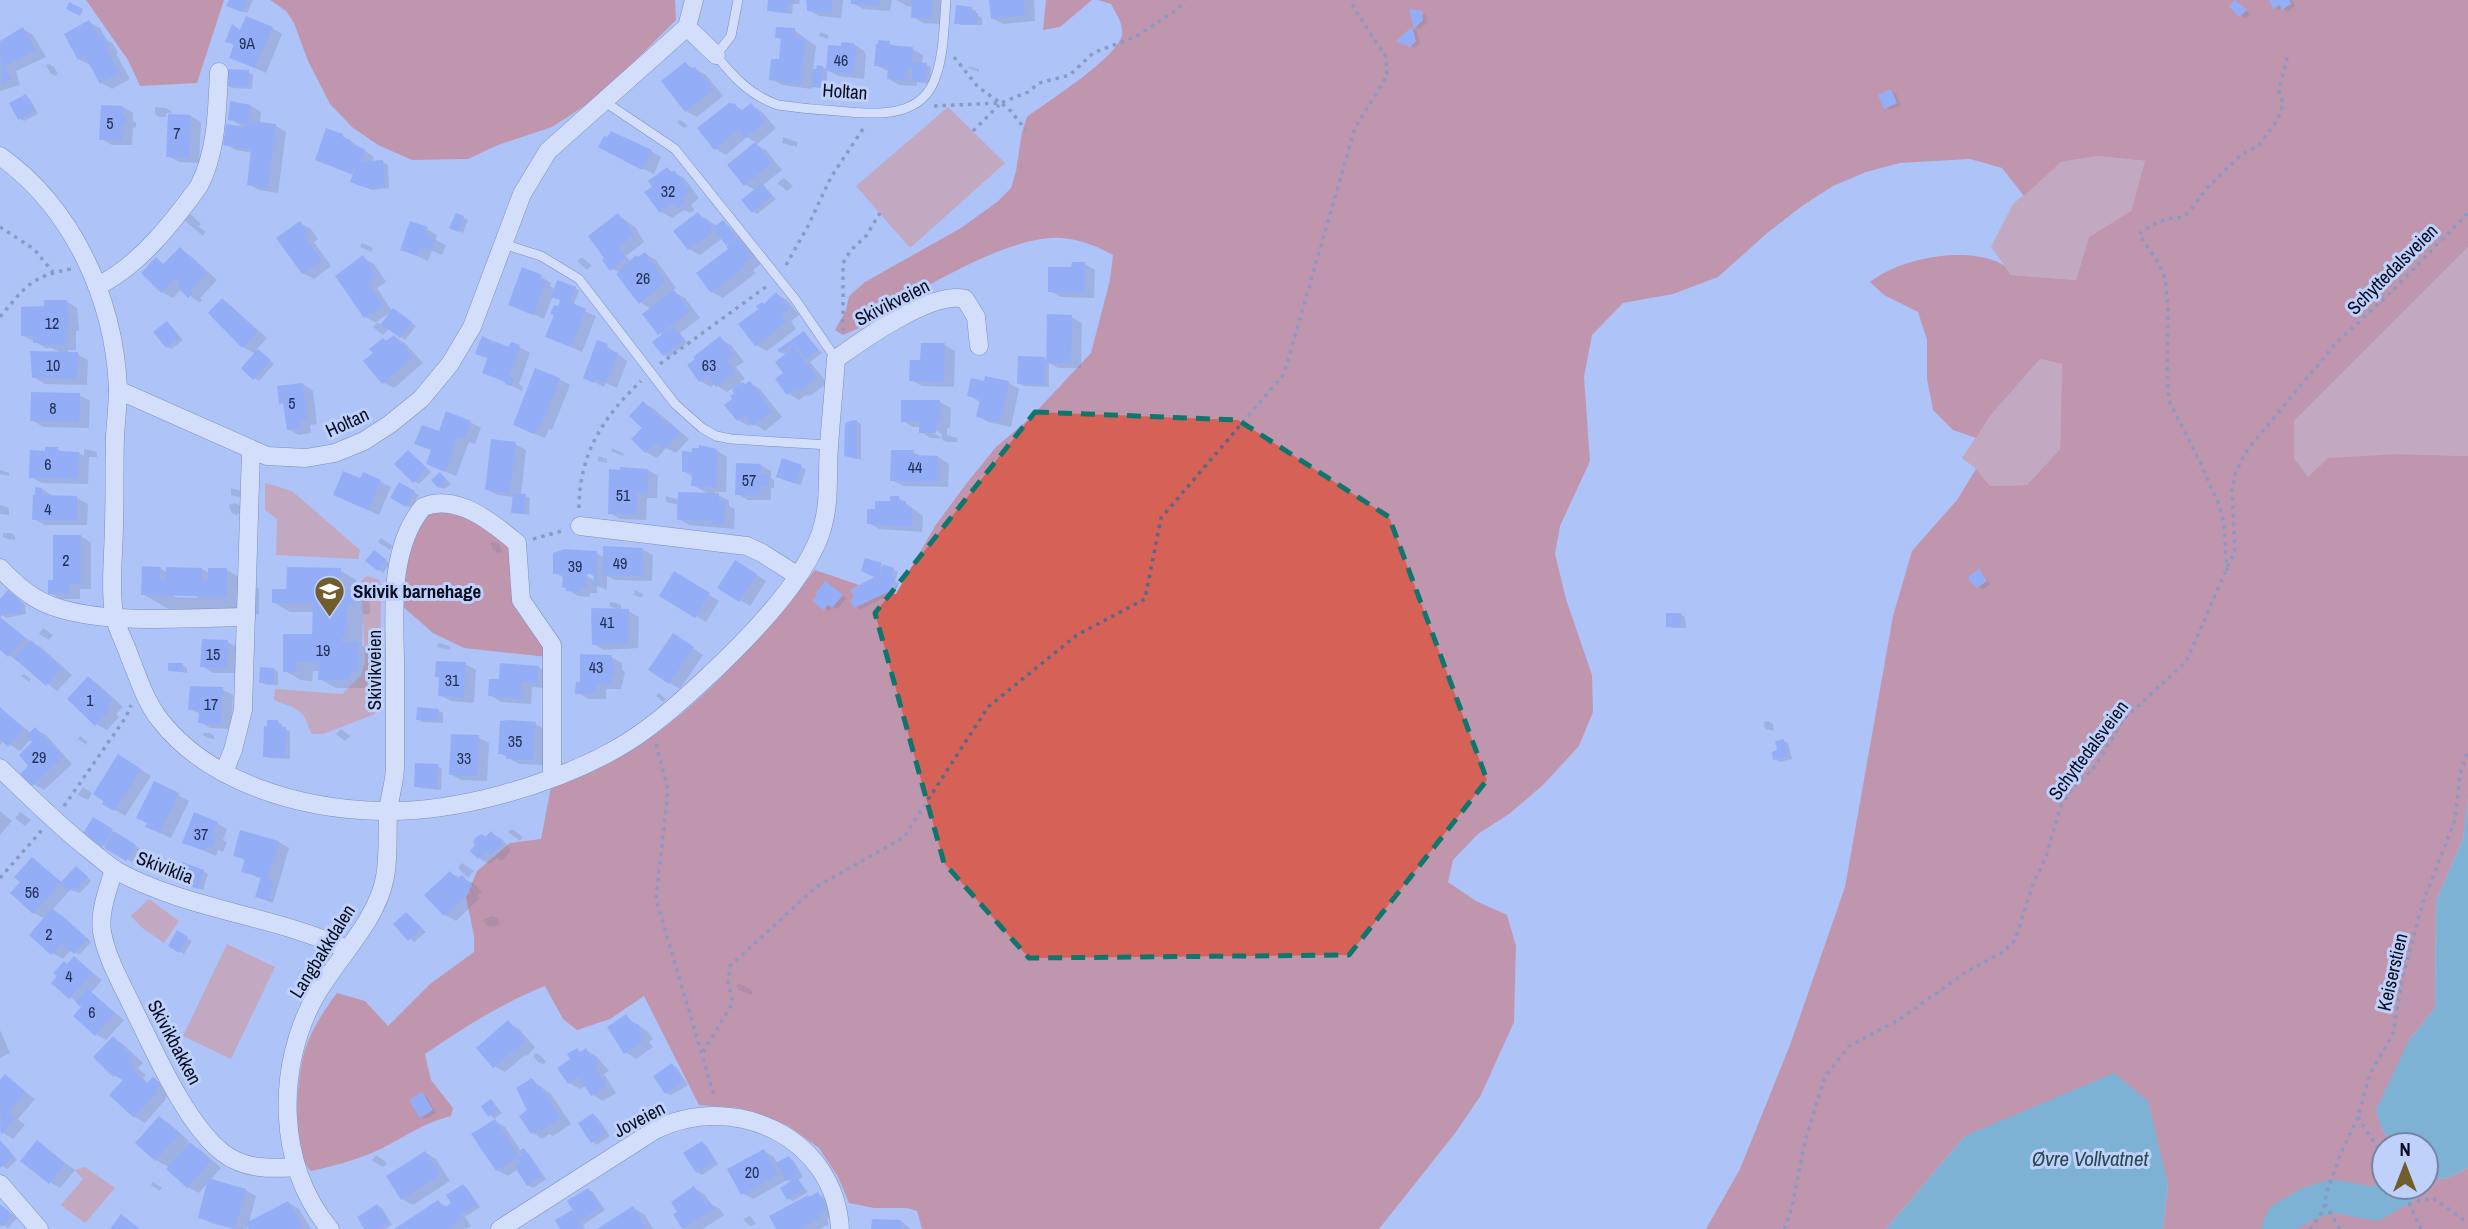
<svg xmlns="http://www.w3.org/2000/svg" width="2468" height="1229" font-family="'Archivo Narrow',sans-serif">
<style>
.green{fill:#db887e}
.forest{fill:#d56157}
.water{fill:#409eaa}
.shadow{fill:#0003;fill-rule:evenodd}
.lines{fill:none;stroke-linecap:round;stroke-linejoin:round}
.river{stroke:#409eaa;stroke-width:33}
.building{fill:#7296f6}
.service-casing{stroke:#3d4e7a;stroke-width:10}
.minor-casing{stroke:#3d4e7a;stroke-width:19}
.path{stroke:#5b688b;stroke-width:3.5;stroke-dasharray:3.5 5;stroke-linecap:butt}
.service{stroke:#fff;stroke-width:9}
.minor{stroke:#fff;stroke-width:18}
.marked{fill:none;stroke:#0f766e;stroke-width:5;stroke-dasharray:14 9;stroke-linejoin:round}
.labels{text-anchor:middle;stroke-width:6;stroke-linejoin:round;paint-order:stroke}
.number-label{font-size:16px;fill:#223056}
.street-label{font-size:19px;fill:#080e20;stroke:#bfd1fb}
.poi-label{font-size:19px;font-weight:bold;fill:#080e20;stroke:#bfd1fb;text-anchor:start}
.water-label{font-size:21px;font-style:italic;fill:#2b484c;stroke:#bfd1fb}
</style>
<rect width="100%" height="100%" fill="#aec3f7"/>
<!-- green -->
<g class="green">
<path d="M948 107 1005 163 910 248 856 186Z"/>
<path d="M2097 156 2145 161 2131 212 2089 237 2076 280 2011 275 1991 247 2013 204 2061 162Z"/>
<path d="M2468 247V456L2398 454 2308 477 2294 458V421Z"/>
<path d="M2040 359 2062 364 2060 449 2027 485 1990 486 1976 469 1962 458 1990 416Z"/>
<path d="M265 483 292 491 360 550 358 559 276 555 277 519 265 510Z"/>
<path d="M367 576 379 580 381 585 380 703 375 714 323 734H312C308 728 308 724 305 718 300 707 284 705 274 700L275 689 342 694 361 676 365 661 361 581Z"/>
<path d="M149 899 179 921 164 943 141 927 131 916Z"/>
<path d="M227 944 275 967 231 1059 183 1036Z"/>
<path d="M85 1167 115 1188 85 1223 61 1205 83 1179 75 1170Z"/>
</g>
<!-- forest -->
<g class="forest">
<path d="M86 0H224L197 83 140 86 128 60Z"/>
<path d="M270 0H675L676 20 619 77 583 107 552 127 498 145 468 159 412 160 378 145 352 127 330 104 308 61 294 23 286 11Z"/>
<path d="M1046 0H1092L1060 27 1043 30Z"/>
<path d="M1098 0H2468V247L2294 421V458L2308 477 2328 458 2398 454 2468 456V798L2463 839 2436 901 2435 1008 2409 1040 2381 1127 2392 1145H2384V1187H2426V1181L2450 1177 2468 1168V1229H2163L2168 1185 1965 1136 1886 1229H1706L1740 1169 1790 1045 1845 887 1893 616 1912 551 1957 500 1976 469 1990 486 2027 485 2060 449 2062 364 2040 359 1990 416 1976 438 1953 430 1933 410 1927 379V340L1918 312 1884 295 1870 282C1900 258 1965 246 2000 263 2005 265 2008 271 2011 275L2076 280 2089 237 2131 211 2145 161 2097 156 2061 162 2024 196 2002 168 1970 159 1900 163 1866 172 1833 186 1802 206 1766 234 1718 277 1673 294 1623 303 1592 335 1584 377 1590 461 1560 526 1555 554 1566 599 1592 675 1593 712 1579 746 1543 785 1509 814 1478 834 1453 860 1448 882 1476 901 1507 915 1516 946 1514 1022 1481 1095 1456 1132 1379 1229H922L917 1211 907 1208H874L849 1203 838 1177 819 1148 788 1126 739 1108 699 1105 644 996 610 1019 577 1030 563 1019 545 986C502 1003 463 1028 425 1054L431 1080 453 1108 451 1116C424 1123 413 1132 390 1144 365 1158 338 1165 311 1171 290 1150 297 1076 305 1050 311 1030 325 1009 337 993L365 1001 388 1026 430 984 474 952V936L466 897 477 871 510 843 541 839 551 787C664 754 743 658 815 570L871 589 896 594 935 526 966 484 996 447 1030 418 1091 353 1110 280 1113 255C1098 247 1080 239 1062 238 1006 234 905 298 857 329L843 335 835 330 846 310 849 296 865 282 961 228 997 202 1011 188 1016 171 1022 132 1027 117C1047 102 1120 56 1122 34 1123 22 1116 14 1111 4Z"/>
<path d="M446 508C473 520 497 528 512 555L534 627 548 657 464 648 433 633 402 606 399 592 410 539 425 512Z"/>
</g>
<!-- water -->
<g class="water">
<path d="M2468 798V1168L2450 1177 2426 1181V1145H2392L2381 1127 2376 1110 2409 1040 2435 1008 2436 901 2463 839Z"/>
<path d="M2114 1073 2148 1101 2168 1185 2163 1229H1886L1965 1136Z"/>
</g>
<!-- shadow -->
<g class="shadow">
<path d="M231 0H253L247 13 233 8Z"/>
<path d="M770 0H800L799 4H793L792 14 774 12 769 10Z"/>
<path d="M807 0H843L841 18 819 16 809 10Z"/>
<path d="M853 0H892L890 11 863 9 853 3Z"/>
<path d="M896 0H944L942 24 923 23 913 17V7L907 6Z"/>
<path d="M991 0H1034L1035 21 1003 24 992 18Z"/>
<path d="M2271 0H2292L2295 6 2288 12 2282 8 2279 10 2274 7Z"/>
<path d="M2237 1 2250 14 2245 19 2231 6Z"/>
<path d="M972 9 976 11V15L982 18V25H961L956 23Z"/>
<path d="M1412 11 1426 15 1427 23 1419 30 1416 28 1420 43 1415 48 1403 43 1412 29 1416 31Z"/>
<path d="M89 22 100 28 107 40 113 44 118 53 116 54 130 79 112 89 102 83 90 65 79 59Z"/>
<path d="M272 28 282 34 266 73 231 57 235 46 227 41 241 32Z"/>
<path d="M23 29 33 35 46 57 16 71 20 85 0 91V42Z"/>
<path d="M794 30 816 46 813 71 823 67 828 70 842 48 854 44 864 51 866 55 864 79 838 76 827 70V90L812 86V89L782 85 771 79 780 61 782 40 776 37Z"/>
<path d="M820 32 828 35V39L819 36Z"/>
<path d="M889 43 898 48 912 49 923 55 922 64 931 67 930 84 917 82V86L899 85 889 79V72L876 65Z"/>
<path d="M49 64 54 67 58 74 55 76 50 73 46 65Z"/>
<path d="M685 64 706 75 723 96 697 117 686 111Z"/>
<path d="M969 66 979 69V72L968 68Z"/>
<path d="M248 72 253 75 252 89 232 88 227 85Z"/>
<path d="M1891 91 1896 93 1901 106 1890 110 1885 107Z"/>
<path d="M26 96 30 99 38 114 24 121 19 118Z"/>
<path d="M752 105 762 112 776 128 756 145 766 150 782 170 763 185 776 199 757 214 753 211 755 190 746 185 730 165 757 143 747 137 726 155 715 148 735 106 744 111Z"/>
<path d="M251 106 261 112 260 124 276 126 286 132 278 193 259 190 248 184 253 153 236 150 225 144 245 128 230 119Z"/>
<path d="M123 107 133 113V121L136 123V128L133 127 132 145H112L101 139Z"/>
<path d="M155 107 166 108 171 111V116H191L201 122 199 163 179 162 168 156 170 113H166V117H159L155 114Z"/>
<path d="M680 120 685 123 688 126 684 128 680 125 677 122Z"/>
<path d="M327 131 343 136 374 157 372 163 383 162 388 165 389 188 372 190 357 184 354 175 317 160Z"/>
<path d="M783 137 797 142V147L782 143Z"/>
<path d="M651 151 661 157 654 174 611 153Z"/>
<path d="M667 169 684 178 699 198 691 205 695 210 690 213 684 210 672 218 662 212 647 192 654 187Z"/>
<path d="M784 178 793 186 787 191 777 183Z"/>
<path d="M190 214 201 224 198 226 206 232 203 236 184 220Z"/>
<path d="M698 214 717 226 723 222 728 225 762 263 753 270 756 273 723 298 712 292 731 249 730 246 723 238 700 255 689 249 676 231Z"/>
<path d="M457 215 468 220 463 233 456 230Z"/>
<path d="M618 215 636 228 644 242 626 256 631 262 646 254 656 260 676 288 672 291 685 298 700 318 680 333 687 343 669 357 664 355 663 336 644 314 651 309 640 302 617 271 611 269Z"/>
<path d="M300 223 311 229 318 239 314 242 331 266 314 279 303 273Z"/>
<path d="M427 229 437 235 436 240 446 245 442 255 432 251 428 261 402 249Z"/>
<path d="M362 243 373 248 371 252 360 247Z"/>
<path d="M180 250 191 256 217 280 200 298 202 300 200 303 181 289 173 298 162 292 143 273 156 260 165 265Z"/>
<path d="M582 257 592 266 587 270 577 261Z"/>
<path d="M363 258 374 264 386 282 377 288 392 311 398 313 416 326 405 340 390 328 383 335 373 327 377 323 365 317ZM391 312 382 325 376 322Z"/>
<path d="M1084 264 1095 270 1094 298 1061 297 1050 291 1073 269Z"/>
<path d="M541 277 551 283 550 286 556 290 575 288 579 291 573 306 596 316 582 352 548 337 562 300 553 296 544 319 510 304Z"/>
<path d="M776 294 787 300 799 315 791 321 796 329 767 351 756 345 765 305Z"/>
<path d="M66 301 77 308 79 331H76V350H68V353L77 354 88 360 87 385 45 384 34 377 61 353 52 348H46L22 335 46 308Z"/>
<path d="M222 301 232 307 267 338 256 350 274 364 259 381 254 378 256 354 243 347Z"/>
<path d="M1071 317 1082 323 1081 368H1058L1049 363V387L1024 386 1019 383 1045 359 1048 360Z"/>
<path d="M168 323 183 340 172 349 167 347Z"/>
<path d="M804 333 822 353 810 362 827 383 810 396 806 395 799 400 789 394 777 379 785 373 786 355 781 352 787 345 795 350 790 344Z"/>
<path d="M395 337 405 343 423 363 394 388 383 382 375 353Z"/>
<path d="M720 339 731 345 744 362 736 367 745 379 740 382 746 386 750 383 760 389 782 417 765 431 753 423 749 426 738 420 734 399 737 393 733 388 727 392 715 384 711 387 700 381Z"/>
<path d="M492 342 510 349 519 347 530 353 519 384 523 387 522 391 484 372 489 358 482 356Z"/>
<path d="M945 345 955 351 954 387 922 386 911 380 922 362Z"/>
<path d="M607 346 627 361 617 388 606 383 604 387 584 377Z"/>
<path d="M986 378 1009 383 1019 389 1011 427 988 422 978 416 981 403 969 395 985 383Z"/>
<path d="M559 379 570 385 552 430 549 429 545 438 526 431Z"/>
<path d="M303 384 313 391 317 424 310 425 311 433 299 435 288 429 285 405 280 402Z"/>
<path d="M79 395 90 401 89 428 43 427 32 420Z"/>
<path d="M940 402 951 408 950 428H947V435L957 438V442H947L942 440V434L930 427 928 430 942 438H931L921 432V427H913L903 421Z"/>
<path d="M643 403 654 409 689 439 676 453 666 448 657 458 646 452 634 439 644 428Z"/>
<path d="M470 422 481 428 475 444 469 442 456 476 428 464 433 451 417 443Z"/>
<path d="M857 422 861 424V460L846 455Z"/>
<path d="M515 444 526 450 521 495 530 498 529 515 513 512 514 497 497 495 487 489Z"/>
<path d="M612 448 624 454 623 456 611 451Z"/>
<path d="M57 449 64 453H79L84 456V449L97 452V457H89L88 484 42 483 31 477 47 453Z"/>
<path d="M716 450 727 457 726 492H713L729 501V506L735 509 734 529 689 525 679 519V505L666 502V496L679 500 710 495 693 485V477L683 471Z"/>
<path d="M408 452 431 472 419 484 414 481Z"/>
<path d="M913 452 922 457H938L949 464 948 487 903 486 892 480Z"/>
<path d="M598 456 607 459V463L598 461Z"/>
<path d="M761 465 771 471V478L774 480V488H771V500H748L737 494Z"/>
<path d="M801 467 806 469 801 485 782 479Z"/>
<path d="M0 470 9 473V476L0 474Z"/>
<path d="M648 470 658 476 657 498H647L646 520 620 519 610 513Z"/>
<path d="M364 474 391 487 379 515 345 500Z"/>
<path d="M441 474 451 484 444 489 439 487Z"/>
<path d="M400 484 419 495 411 508 392 497Z"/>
<path d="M231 488 242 491V498L231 495Z"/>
<path d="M42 489 53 496 77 498 88 504 87 525H45L34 519Z"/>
<path d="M899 498 923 516 922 532 879 529 869 523 877 511Z"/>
<path d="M235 503 240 506 242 513 235 515 231 512 229 505Z"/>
<path d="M0 505 9 508V515L0 514Z"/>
<path d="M3 533H11L15 536V540L7 539 3 537Z"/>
<path d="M81 536 91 543V589H80V599H61L50 593Z"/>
<path d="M381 538 393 546 390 550 378 542Z"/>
<path d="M494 542 499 544 502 552 498 553 493 550 490 543Z"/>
<path d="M642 549 653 555 652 581 615 580 607 576V590L597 586V593H590V597L578 596 568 590 564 578 555 573 596 553 605 558ZM581 568 595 577V581L579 571Z"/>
<path d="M379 555 390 564 383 573 379 570Z"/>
<path d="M866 560 898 572 895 581 899 583 894 593 860 610 853 601 878 577Z"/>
<path d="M736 562 766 581 750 606 720 588Z"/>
<path d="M160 568 168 573 202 569 210 574 227 570 259 589V614L175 613 143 594ZM174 594H197V598L174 597Z"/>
<path d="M340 570 356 580V595L370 602V614H363L362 646 374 654V680H367V688H336L320 679V671H313L312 681 301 680 285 671 314 636V612H290L273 602 288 591Z"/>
<path d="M1979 571 1991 584 1983 589 1974 585Z"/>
<path d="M675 574 719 601 706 622 662 595Z"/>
<path d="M830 586 846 598 838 609 833 607 829 611 825 609Z"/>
<path d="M635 590 643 594 642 598 634 595Z"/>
<path d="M13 595 25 605 26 614 6 618 0 613V602Z"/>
<path d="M610 602 616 603 621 605V610L628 611 639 617 638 648 604 650 593 644 618 610 610 606Z"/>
<path d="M1681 615 1685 617 1686 628H1673L1668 626Z"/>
<path d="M0 617 31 642 42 648 72 675 57 691 0 648Z"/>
<path d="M43 628 53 635 49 640 39 634Z"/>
<path d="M228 642 238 648 237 673H213L202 666Z"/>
<path d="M684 642 703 655 680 689 670 683Z"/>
<path d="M438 643 450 646V650L437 647Z"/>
<path d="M611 657 622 663V670L625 672 621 689H606V699H588L577 692 581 683Z"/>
<path d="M465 664 476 670 474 703 451 701 440 695Z"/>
<path d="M182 665 187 668V673L169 670Z"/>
<path d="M538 667 549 673 548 688 532 687 531 704 501 702 490 695 501 681Z"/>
<path d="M274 669 278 672V685H266L261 682Z"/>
<path d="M24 674 31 679 29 682 21 676Z"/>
<path d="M88 678 99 685 123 707 116 714 119 717 107 730 96 724Z"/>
<path d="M222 689 233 695 231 729 210 728 200 722V714L190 709Z"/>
<path d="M659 693 666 699 663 702 656 696Z"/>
<path d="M0 708 31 733 35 729 46 735 72 764 44 790 33 784 30 766 34 742 31 739 20 751 4 741 0 745Z"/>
<path d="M439 711 443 713V723L422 722 418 719Z"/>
<path d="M1768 721 1773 724 1774 731 1765 729 1764 722Z"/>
<path d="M277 722 282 724V728L290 731V759L269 758 265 756Z"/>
<path d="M535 724 546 730 544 765 519 764 500 753Z"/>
<path d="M341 729 350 736 345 741 336 734Z"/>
<path d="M204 733H210L214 736V739L208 738 203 735Z"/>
<path d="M80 736 88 742 86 745 78 739Z"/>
<path d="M478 737 489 743 487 781 461 780 450 774Z"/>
<path d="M1783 741 1788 743 1792 759 1780 762 1775 759Z"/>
<path d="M129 762 151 776 125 816 104 803Z"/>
<path d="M437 766 442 769 441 790 420 788 416 786Z"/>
<path d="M83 787 92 793 88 800 78 795Z"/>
<path d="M178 795 189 801 171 838 158 832Z"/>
<path d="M0 811 12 821 0 835Z"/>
<path d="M20 812 31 820 25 826 15 818Z"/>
<path d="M93 819 140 849 132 862 84 834Z"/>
<path d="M217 823 227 829 223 840 227 842 223 852 218 850 216 856 184 842Z"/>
<path d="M512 829 523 837 520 841 508 832Z"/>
<path d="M242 832 279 842 289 848 273 903 257 897 262 879 243 871 246 861 235 855Z"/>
<path d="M491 833 502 839 511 850 502 861 497 858 489 864 479 858 486 838Z"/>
<path d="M32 859 63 883 81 871 91 881 80 893 70 890 52 910 63 916 91 942 79 955 71 950 63 959 52 953 45 919 34 913 22 881Z"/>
<path d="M462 863 474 871 468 878 458 868Z"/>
<path d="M203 871 208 874 203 890 182 883Z"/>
<path d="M450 873 473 883 482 892 477 896 479 899 456 921 445 915 427 895Z"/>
<path d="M406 914 426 932 414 942 395 925Z"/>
<path d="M493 916 498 919 500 925 490 927 486 925 484 919Z"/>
<path d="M178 933 192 941 184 954 170 945Z"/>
<path d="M75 959 102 980 91 993 124 1020 106 1040 96 1034 83 1007 53 983Z"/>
<path d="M739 983 753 991 751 995 739 990 736 986Z"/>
<path d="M626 1017 648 1032 653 1039 649 1042 653 1047 636 1059 625 1052Z"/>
<path d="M508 1023 519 1029 535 1047 527 1056 525 1055 505 1072 494 1066Z"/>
<path d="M0 1030 10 1053 0 1058Z"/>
<path d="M113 1038 123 1044 143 1063 138 1068 146 1075 143 1078 149 1084 153 1079 171 1091 165 1098 166 1099 145 1123 135 1117 124 1081 114 1075Z"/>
<path d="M577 1050 581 1053 586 1050 597 1057 609 1071 604 1074 616 1093 603 1101 593 1095 586 1086 580 1089 569 1083 573 1059Z"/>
<path d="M536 1053 541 1056 546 1062 543 1064 538 1062 533 1056Z"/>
<path d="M673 1065 677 1068 688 1085 671 1095 666 1093Z"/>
<path d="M5 1077 35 1099 18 1119 25 1125 13 1139 0 1131V1083Z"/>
<path d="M532 1080 551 1094 571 1124 553 1136 549 1134 542 1139 532 1132 530 1111Z"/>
<path d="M422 1094 427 1097 436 1113 426 1119 421 1117Z"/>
<path d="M491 1101 502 1113 494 1119 483 1107Z"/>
<path d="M593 1115 598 1118 610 1136 597 1145 593 1142Z"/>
<path d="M160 1118 170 1124 189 1141 188 1143 201 1150 221 1168 210 1180 245 1190 256 1196 247 1229H232L211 1223 200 1217 209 1181 199 1193 188 1187 169 1169 170 1168 156 1160 137 1143Z"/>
<path d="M495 1121 505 1127 521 1151 529 1154 546 1179 533 1188 528 1185 518 1169 508 1176 497 1170Z"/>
<path d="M0 1143 5 1145 17 1160 7 1169 0 1164Z"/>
<path d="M37 1143 75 1170 60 1188 50 1182Z"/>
<path d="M702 1143 707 1146 718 1164 702 1175 697 1172Z"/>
<path d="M764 1151 774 1157 778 1164 789 1158 794 1161 803 1177 798 1180 808 1192 793 1201 788 1198 792 1183 787 1180 753 1199 742 1193Z"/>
<path d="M426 1153 436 1159 450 1181 413 1205 402 1199Z"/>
<path d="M376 1155 386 1162V1165L383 1167 374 1162 372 1160Z"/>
<path d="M153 1182 162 1188 159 1191 151 1185Z"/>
<path d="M463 1186 467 1188 480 1207 465 1217 471 1226 466 1229H399L438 1202 448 1207 451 1205Z"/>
<path d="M694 1188 705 1195 711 1204 720 1209 724 1215 703 1229H685L675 1215Z"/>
<path d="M588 1190 593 1192 605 1210 583 1225 585 1229H562L557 1220 575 1210Z"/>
<path d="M818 1194 829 1201 836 1214 827 1219 829 1224 820 1229H778L810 1199Z"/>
<path d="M288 1203 299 1209 311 1229H251Z"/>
<path d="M0 1205 17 1218 8 1228 0 1223Z"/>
<path d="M377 1206 382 1208 392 1225 386 1229H366Z"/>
<path d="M633 1208 644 1214 653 1229H600Z"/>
<path d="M750 1216 756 1224 750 1226 743 1219Z"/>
<path d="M901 1221 911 1229H873Z"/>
</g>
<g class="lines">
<!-- river -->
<path class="river" d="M2278 1229 2283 1218 2307 1204 2333 1196 2375 1204 2404 1187"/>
</g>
<!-- building -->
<g class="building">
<path d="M229 0H247L242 12 226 6Z"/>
<path d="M768 0H795V3L788 2 787 12 767 11Z"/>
<path d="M806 0H832L831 13 807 11Z"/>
<path d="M851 0H880V6L851 4Z"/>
<path d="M912 0H933L931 19 911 18Z"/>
<path d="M989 0H1024L1025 16 991 19Z"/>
<path d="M2235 0 2247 10 2239 17 2229 6Z"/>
<path d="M2269 0H2290L2291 4 2282 10 2280 5 2273 9Z"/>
<path d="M69 2 83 9 80 16 66 9Z"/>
<path d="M956 5 972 7V13H978L977 24H954Z"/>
<path d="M1409 9 1422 11 1423 20 1414 29Z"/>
<path d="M246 16 273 27 255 68 229 58 234 44 225 42 232 24 240 30Z"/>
<path d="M89 20 99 37 103 36 109 47 106 48 120 73 100 84 85 56 78 60 64 34Z"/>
<path d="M23 27 36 51 6 65 9 69 6 70 11 79 2 84 0 41Z"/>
<path d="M776 27 795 28 794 37 805 38 801 84 769 80 771 59H779L781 38H775Z"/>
<path d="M1412 27 1416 41 1410 47 1396 41Z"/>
<path d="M878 40 890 41 889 45 913 47 912 61 927 63 925 82 911 81 912 69H907L906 81 887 79 888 67 874 66 876 44H878Z"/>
<path d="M841 42 854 43V47H856L854 74 826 71 828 45 841 46Z"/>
<path d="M685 62 692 69 695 67 713 89 685 112 661 81Z"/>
<path d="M817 65 823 66V88L812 87 813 69H816Z"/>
<path d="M226 69 249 70 248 87 225 86Z"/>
<path d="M1891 89 1897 103 1884 109 1878 95Z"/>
<path d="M26 94 35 111 18 120 9 103Z"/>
<path d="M230 101 251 105 249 121 276 124 268 188 247 185 251 150 223 145 226 124 246 127 247 123 228 120Z"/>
<path d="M729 103 735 104 741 111 751 103 766 122 745 138 739 130 714 150 697 128Z"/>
<path d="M101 105 123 106V115H126V123L123 122 122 140H99Z"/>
<path d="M168 114 191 115 189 158 166 157Z"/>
<path d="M326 128 343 134 342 137 351 140 350 144 365 149 360 162 383 160 385 186 366 188 350 182 356 166H354L351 174 315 160Z"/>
<path d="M611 131 652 150 642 170 598 147 604 136 607 137Z"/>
<path d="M755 142 772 163 744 186 727 165Z"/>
<path d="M667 167 671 172 674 170 690 191 681 198 685 203 679 208 674 203 660 213 644 192 652 187 648 181Z"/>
<path d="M762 183 772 196 752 213 741 200Z"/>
<path d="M698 212 703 219 706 218 712 226 710 227 713 232 688 250 673 231Z"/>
<path d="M456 213 464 216 458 232 449 228Z"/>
<path d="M618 213 623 221 625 220 634 235 618 248 626 258 610 271 602 260 604 258 588 236Z"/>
<path d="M723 220 736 237 726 245 713 228Z"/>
<path d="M300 221 308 233 304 236 322 260 302 274 276 238Z"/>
<path d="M410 221 428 227 425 234 436 238 431 250 421 247 417 256 400 250Z"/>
<path d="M738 238 752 257 744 263 746 266 711 293 696 273 728 249 726 246Z"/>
<path d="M180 247 207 273 190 291 193 293 188 298 177 287 181 283 175 278 161 293 141 273 156 257 163 264Z"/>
<path d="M645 252 666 282 639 304 616 274 636 255 638 257Z"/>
<path d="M363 255 377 276 368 282 383 305 364 318 335 276Z"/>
<path d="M1072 262H1085L1084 293 1048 292V267H1071Z"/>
<path d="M522 267 542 275 540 280 546 282 533 315 508 305Z"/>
<path d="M557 280 576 287 570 302 586 309 571 347 545 337 554 315 550 314 554 305 558 306 560 300 551 297Z"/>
<path d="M674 290 690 311 658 335 642 314Z"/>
<path d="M776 292 789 309 781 315 787 322 755 346 738 324 758 309 756 306 762 302 764 304Z"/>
<path d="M222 298 258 331 242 348 208 313Z"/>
<path d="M44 300H67L69 326H66V345H43V343H33V336H21V307L44 306Z"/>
<path d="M393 308 412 322 400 338 381 324Z"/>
<path d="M1047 314 1072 315 1071 363H1046Z"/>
<path d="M167 321 180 337 166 348 153 332Z"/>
<path d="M673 326 684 340 663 356 652 342Z"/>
<path d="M804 331 818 350 806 359 796 345 794 347 817 377 798 392 796 389 787 395 775 379 783 373 775 362 792 349 790 346 780 353 777 350Z"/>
<path d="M394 335 413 357 382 384 363 361 373 353 369 349 383 338 386 341Z"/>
<path d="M482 336 493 341 487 358 475 354Z"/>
<path d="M720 336 734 355 727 361 735 373 716 387 707 376 699 382 687 365 695 359 693 357Z"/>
<path d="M597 340 608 344 606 349 618 353 606 383 595 379 593 383 583 378Z"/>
<path d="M494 341 509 347 511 342 520 345 509 377 514 379 511 386 505 384 506 382 482 373Z"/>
<path d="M921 343H945L944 382 909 381 910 360H920Z"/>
<path d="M258 349 271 360 253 380 241 368Z"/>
<path d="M30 351 78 352 77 379 32 378Z"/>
<path d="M1018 356 1045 357 1044 385 1017 384Z"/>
<path d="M535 368 560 378 541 426 538 425 534 434 513 425Z"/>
<path d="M985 376 1009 381 1000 422 976 417 980 399 967 396 971 378 984 381Z"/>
<path d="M750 381 772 411 753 426 745 415 737 421 724 405 732 399 730 396 734 393 732 390 743 382 745 384Z"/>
<path d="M303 383 307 419 300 420 301 428 287 430 283 403 279 404 277 386Z"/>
<path d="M31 392 80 393 79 422 30 421Z"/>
<path d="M901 400H940V422H937L936 433H919V422H901Z"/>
<path d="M643 401 668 426 670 423 680 432 664 449 657 442 645 453 631 439 642 428 629 416Z"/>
<path d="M446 411 471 421 464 439 458 437 445 472 426 464 431 450 414 444 422 425 439 431Z"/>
<path d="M853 420H857V459L844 456 845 423Z"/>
<path d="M491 439 516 442 510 493 485 490Z"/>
<path d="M699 445 717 449 716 487 691 486 692 472H682V451L692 452V448H699Z"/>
<path d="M45 447H58V451L79 452 78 479 29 478 30 450 45 451Z"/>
<path d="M408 450 427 468 413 483 394 464Z"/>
<path d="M891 450H914L913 455 938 456V482L890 481Z"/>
<path d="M782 458 802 465 796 484 776 477Z"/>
<path d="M736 463 761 464V474L770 475 769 486H761L760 495H735Z"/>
<path d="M620 467 648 469 647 493H637L636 515 608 514 609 469 620 470Z"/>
<path d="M343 471 360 478 363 472 381 480 368 510 333 495Z"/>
<path d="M440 472 447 480 438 488 431 480Z"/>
<path d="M399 482 415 491 406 507 390 498Z"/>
<path d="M35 487 42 488V495L77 496V520H32L33 495H35Z"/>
<path d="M678 492 719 493V501H725L724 524H712V521L677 520Z"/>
<path d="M513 493 526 494 524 514 511 513Z"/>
<path d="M890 496H899V501H906V508H912V527L867 524V509H875V501H890Z"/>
<path d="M53 535H81V584H69V594H48V580H53Z"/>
<path d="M603 546 643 548 642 576 603 575Z"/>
<path d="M564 549 597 551V585H593L594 574H587V588H580V592L566 591V588L562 587 563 574H553V553Z"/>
<path d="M374 550 387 560 378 571 365 561Z"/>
<path d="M865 558 882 563 878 575 881 574 883 564 894 568 891 577 895 579 890 591 854 608 850 600 854 598 850 590 874 577 861 571Z"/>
<path d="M735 560 757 574 739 602 717 588Z"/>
<path d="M142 566 161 567 160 580H166V567L202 568V580H208V568H227V597L141 595Z"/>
<path d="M287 567 341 568 340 591H354V605H347L346 638H341V642H358V672H351V679L318 680 319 663 297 662 296 672H283V634H312L313 604 272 603V589H286Z"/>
<path d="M1979 569 1987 581 1977 588 1969 580V576Z"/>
<path d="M674 571 710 593 695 618 659 596Z"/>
<path d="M825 581 843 595 832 608 828 605 824 610 812 601 817 596 815 594Z"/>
<path d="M8 590 21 601 22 613 3 614 0 617V599Z"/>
<path d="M591 608 629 609 627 643 592 645Z"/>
<rect x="1666" y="613" width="15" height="14"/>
<path d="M0 618 25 638 8 657 0 650Z"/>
<path d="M673 633 694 647 669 684 648 670Z"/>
<path d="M202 639 228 640 227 668 200 667Z"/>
<path d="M31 640 62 668 46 686 14 658Z"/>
<path d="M580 654 612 655 611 663 615 664V675H611V684H596V694H575L576 682H580Z"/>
<path d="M436 661 466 662 464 698 438 696 439 677H435Z"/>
<path d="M168 663H183L182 672 168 671Z"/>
<path d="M500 663 539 666 537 683 522 682 521 699 488 696 489 679H499Z"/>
<path d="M260 667 274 668V683H259Z"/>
<path d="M88 676 113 700 107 707 110 710 95 726 67 699Z"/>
<path d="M190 686 223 687 221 724 198 723 199 710H188Z"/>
<path d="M0 707 24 729 8 747 0 739Z"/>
<path d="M417 707 439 709 438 721 416 720Z"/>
<path d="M267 720H278V726L286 727 285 757H263L264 726H267Z"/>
<path d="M509 720 536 722 533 760 506 759 507 755 498 754 500 721Z"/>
<path d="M35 727 63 757 32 786 20 774 28 766 19 755 32 742 26 736Z"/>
<path d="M451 734 479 735 477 776 449 775Z"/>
<path d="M1784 739 1788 757 1773 760 1772 752 1777 750 1775 741Z"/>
<path d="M118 754 141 769 114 811 102 804 103 801 93 794Z"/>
<path d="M415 763 438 764 437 788 414 787Z"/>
<path d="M154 781 179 793 160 833 145 827 147 823 136 818Z"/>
<path d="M194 812 218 822 213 833 217 835 212 847 207 845 205 851 182 843Z"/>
<path d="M93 817 113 829 102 847 82 835Z"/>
<path d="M240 830 279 841 267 879 274 881 269 901 255 897 261 877 241 872 245 859 233 856Z"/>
<path d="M114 831 136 845 126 861 104 848Z"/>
<path d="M491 831 502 843 491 856 486 852 478 859 470 851 475 845 473 842 476 837 482 834 485 837Z"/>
<path d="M32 857 61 882 33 914 10 893 20 882 14 877Z"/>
<path d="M182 862 204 870 198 889 176 881Z"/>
<path d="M76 866 88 877 74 891 72 889 69 891 60 883Z"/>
<path d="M450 871 457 879 462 875 472 886 468 890 470 892 444 916 424 895Z"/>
<path d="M52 908 88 939 74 954 61 943 51 955 29 935Z"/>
<path d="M406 912 422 928 408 941 393 924Z"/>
<path d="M177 930 188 937 179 953 168 946Z"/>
<path d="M74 956 93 973 69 999 51 983 57 976 53 973 64 961 67 964Z"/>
<path d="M87 988 115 1013 95 1036 73 1016 81 1007 75 1002Z"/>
<path d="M626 1014 634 1026 638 1024 643 1033 640 1035 643 1041 624 1054 607 1027Z"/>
<path d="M508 1020 525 1041 516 1052 514 1050 493 1068 476 1048Z"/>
<path d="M113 1036 133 1056 128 1061 136 1068 134 1071 147 1083 153 1077 161 1084 155 1091 157 1092 134 1118 109 1095 123 1080 115 1075 113 1077 93 1057Z"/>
<path d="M577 1048 580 1052 586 1048 590 1056 593 1054 599 1064 594 1067 607 1086 591 1096 579 1077 568 1084 557 1068 570 1059 567 1054Z"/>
<path d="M672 1063 684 1082 665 1094 653 1076Z"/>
<path d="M5 1074 26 1092 8 1112 15 1118 1 1135 0 1080Z"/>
<path d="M532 1078 538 1087 540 1086 561 1118 541 1131 539 1128 531 1134 519 1116 527 1110 516 1088Z"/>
<path d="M422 1092 433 1110 420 1118 409 1100Z"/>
<path d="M491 1099 499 1110 488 1117 481 1106Z"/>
<path d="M593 1113 606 1133 591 1143 578 1123Z"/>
<path d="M159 1116 180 1134 155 1161 135 1143Z"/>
<path d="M495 1119 520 1157 523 1155 520 1150 524 1148 543 1176 527 1186 514 1166 520 1163 517 1158 496 1171 471 1134Z"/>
<path d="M0 1140 14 1157 0 1168Z"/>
<path d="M37 1140 65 1163 49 1184 20 1161Z"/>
<path d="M702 1141 715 1161 696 1173 683 1153Z"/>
<path d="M190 1142 211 1161 187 1188 166 1169Z"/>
<path d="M764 1149 778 1174 741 1195 727 1169Z"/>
<path d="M425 1151 441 1174 401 1200 386 1176Z"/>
<path d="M789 1156 799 1174 786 1181 776 1163Z"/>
<path d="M797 1177 804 1189 787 1200 780 1188Z"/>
<path d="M208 1178 246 1189 235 1228 198 1218Z"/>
<path d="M463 1184 477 1204 459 1216 461 1220 448 1229H394L438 1200 444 1208 451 1203 446 1195Z"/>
<path d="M694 1186 705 1203 709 1201 715 1209 682 1229 673 1214 677 1212 671 1202Z"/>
<path d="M588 1188 601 1207 580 1221 567 1201Z"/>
<path d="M818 1192 827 1208 817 1213 820 1218 799 1229H776L769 1216 808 1195 809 1197Z"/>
<path d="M288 1201 303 1226 297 1229H249L246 1223Z"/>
<path d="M0 1204 13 1215 2 1227 0 1225Z"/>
<path d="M377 1204 389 1222 378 1229H364L357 1217Z"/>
<path d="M633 1206 646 1226 641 1229H597Z"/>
<path d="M572 1210 583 1229H560L555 1220Z"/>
<path d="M121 1214 140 1229H110Z"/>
<path d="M874 1219 901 1220V1229H871L872 1220Z"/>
</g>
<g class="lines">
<defs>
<g id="service">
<path d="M738 0 731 36 716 55C734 78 750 95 778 105 798 108 818 110 838 111 875 114 922 120 936 76 944 52 944 25 946 0"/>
<path d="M605 102 675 149 795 299 836 359"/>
<path d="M503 244 541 256 579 279 675 404 702 428 716 436 731 439 829 445"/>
</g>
<g id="minor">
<path d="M687 27 716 55"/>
<path d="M0 156C73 208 114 299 118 388 118 404 116 420 115 436 114 465 115 494 114 523 114 550 109 593 115 618 118 631 125 643 129 655 138 677 145 701 160 720 210 784 302 809 380 811 455 813 550 786 616 749 648 731 676 706 703 681 743 644 810 578 823 525 830 500 827 473 829 446 831 417 834 388 836 359 862 340 933 290 965 299L976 317 979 346"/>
<path d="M97 286C138 267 173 222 199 186 217 151 217 111 219 72"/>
<path d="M118 390 267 456 306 458 335 453 364 441 390 424 421 399 450 364 472 327 522 194 548 151 687 27 694 0"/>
<path d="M580 526 747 546 762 553 798 576"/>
<path d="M0 568C14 583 32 599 52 606 104 625 190 618 246 617"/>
<path d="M0 768C30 797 59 826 91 851 100 858 108 866 117 871 188 910 273 915 346 949"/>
<path d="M224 772 233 750 243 710 251 451"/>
<path d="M114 869C108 890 99 911 102 932 107 960 123 986 135 1012 156 1054 186 1124 223 1153 244 1169 270 1169 295 1167"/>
<path d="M0 1184 39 1229"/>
<path d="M330 1229C276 1166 276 1065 316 995 338 957 377 921 385 877 389 855 387 835 388 813 389 798 395 782 395 766 395 731 395 696 395 660 394 611 389 548 423 507 457 493 492 522 517 543L521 600 552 645V777"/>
<path d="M500 1229 655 1130C734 1091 835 1137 840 1229"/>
</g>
</defs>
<!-- service casing -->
<use href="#service" class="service-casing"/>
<!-- minor casing -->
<use href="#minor" class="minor-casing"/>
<!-- path -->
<g class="path">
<path d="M954 57 978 87 1009 109 1026 130"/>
<path d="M934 106 1001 103 1028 92 1039 83 1070 75 1093 53 1137 36 1179 8 1184 0"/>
<path d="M973 131 999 105"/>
<path d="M0 227 34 249 53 272"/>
<path d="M786 265 808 226 831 177 865 126"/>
<path d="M0 317C25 287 31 276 71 269"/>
<path d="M843 331V263L851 250 866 236 880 213"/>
<path d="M660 364 767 286"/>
<path d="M579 508C579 454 603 417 641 381"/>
<path d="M533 539 562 531"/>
<path d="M2227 571 2224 524 2219 505 2199 460 2169 401 2167 377 2168 305 2165 278 2159 264 2139 234 2152 225 2167 219 2183 217 2190 211 2206 189 2241 155 2259 145 2278 119 2283 104 2279 91 2288 54"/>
<path d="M656 744 668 790 656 899 715 1099"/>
<path d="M64 806 126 717 131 705"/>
<path d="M0 878 42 830"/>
<path d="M703 1052 731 1006 732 1000 728 982 730 966 816 887 904 837 988 707 1077 635 1145 599 1161 518 1284 374 1355 128 1387 76 1386 57 1353 7 1355 0"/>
<path d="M2358 1117 2384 1158"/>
<path d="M2402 1187 2421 1229"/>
<path d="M2409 1197 2420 1201 2433 1198 2468 1223"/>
<path d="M2325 1204 2340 1229"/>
<path d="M1784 1229 1792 1208 1805 1141 1825 1077 1849 1046 1897 1021 1966 972 2003 952 2015 940 2033 884 2046 857 2060 808 2073 787 2093 769 2124 719 2186 662 2235 550 2232 490 2236 471 2248 449 2336 343 2388 295 2468 213"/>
<path d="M2310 1229 2319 1217 2325 1204 2326 1194 2341 1153 2358 1117 2370 1074 2393 1034 2402 980 2423 902 2455 820 2460 774 2468 751"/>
</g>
<!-- service -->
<use href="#service" class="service"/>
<!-- minor -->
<use href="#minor" class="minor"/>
</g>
<!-- marked area -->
<path d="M0 0H2468V1229H0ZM1035 412 1238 420 1389 517 1487 780 1349 955 1029 958 944 863 875 613Z" fill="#aec3f7" fill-opacity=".55" fill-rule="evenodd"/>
<path class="marked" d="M1035 412 1238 420 1389 517 1487 780 1349 955 1029 958 944 863 875 613Z"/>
<!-- icons -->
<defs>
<symbol id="school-pin" viewBox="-11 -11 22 30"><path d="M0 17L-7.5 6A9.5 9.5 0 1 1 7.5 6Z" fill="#715d2c" stroke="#bfd1fb"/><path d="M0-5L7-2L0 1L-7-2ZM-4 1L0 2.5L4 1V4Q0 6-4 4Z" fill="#fff"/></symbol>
</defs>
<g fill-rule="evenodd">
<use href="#school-pin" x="312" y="574" width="35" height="47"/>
</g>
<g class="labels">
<!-- number labels -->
<g class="number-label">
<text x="247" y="49">9A</text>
<text x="841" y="66">46</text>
<text x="110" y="129">5</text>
<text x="177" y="139">7</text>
<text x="668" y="197">32</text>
<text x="643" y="284">26</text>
<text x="52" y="329">12</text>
<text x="53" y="371">10</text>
<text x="709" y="371">63</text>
<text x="292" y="409">5</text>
<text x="53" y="414">8</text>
<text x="48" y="470">6</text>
<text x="915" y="473">44</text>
<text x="749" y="486">57</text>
<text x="623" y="501">51</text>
<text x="48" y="515">4</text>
<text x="66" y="566">2</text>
<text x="620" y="569">49</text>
<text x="575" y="572">39</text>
<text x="607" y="628">41</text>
<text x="323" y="656">19</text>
<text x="213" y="660">15</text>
<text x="596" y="673">43</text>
<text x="452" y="686">31</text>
<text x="90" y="706">1</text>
<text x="211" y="710">17</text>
<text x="515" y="747">35</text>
<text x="39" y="763">29</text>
<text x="464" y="764">33</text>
<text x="201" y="840">37</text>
<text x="32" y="898">56</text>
<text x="49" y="940">2</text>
<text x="69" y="982">4</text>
<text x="92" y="1018">6</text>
<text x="752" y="1178">20</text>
</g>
<!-- street labels -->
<g class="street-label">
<text transform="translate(845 91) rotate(4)" y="7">Holtan</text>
<text transform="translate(2392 269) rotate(-45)" y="7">Schyttedalsveien</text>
<text transform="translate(892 302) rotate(-27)" y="7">Skivikveien</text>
<text transform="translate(347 422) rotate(-25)" y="7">Holtan</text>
<text transform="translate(374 670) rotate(-90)" y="7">Skivikveien</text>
<text transform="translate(2088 750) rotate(-53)" y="7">Schyttedalsveien</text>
<text transform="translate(165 867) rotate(21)" y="7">Skiviklia</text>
<text transform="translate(322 951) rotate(-58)" y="7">Langbakkdalen</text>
<text transform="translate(2392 972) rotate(-77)" y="7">Keiserstien</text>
<text transform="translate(175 1042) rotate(62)" y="7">Skivikbakken</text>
<text transform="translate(639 1119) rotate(-28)" y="7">Joveien</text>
</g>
<!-- poi labels -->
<g class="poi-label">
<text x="353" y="598">Skivik barnehage</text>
</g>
<!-- water labels -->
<g class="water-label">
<text x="2090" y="1166">Øvre Vollvatnet</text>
</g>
</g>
<!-- north arrow -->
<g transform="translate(2405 1166)"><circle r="33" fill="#bfd1fb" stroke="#7683a3" stroke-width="2"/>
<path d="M0-5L12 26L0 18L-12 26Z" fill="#715d2c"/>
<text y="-10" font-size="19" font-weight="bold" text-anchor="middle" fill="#080e20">N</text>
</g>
</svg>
